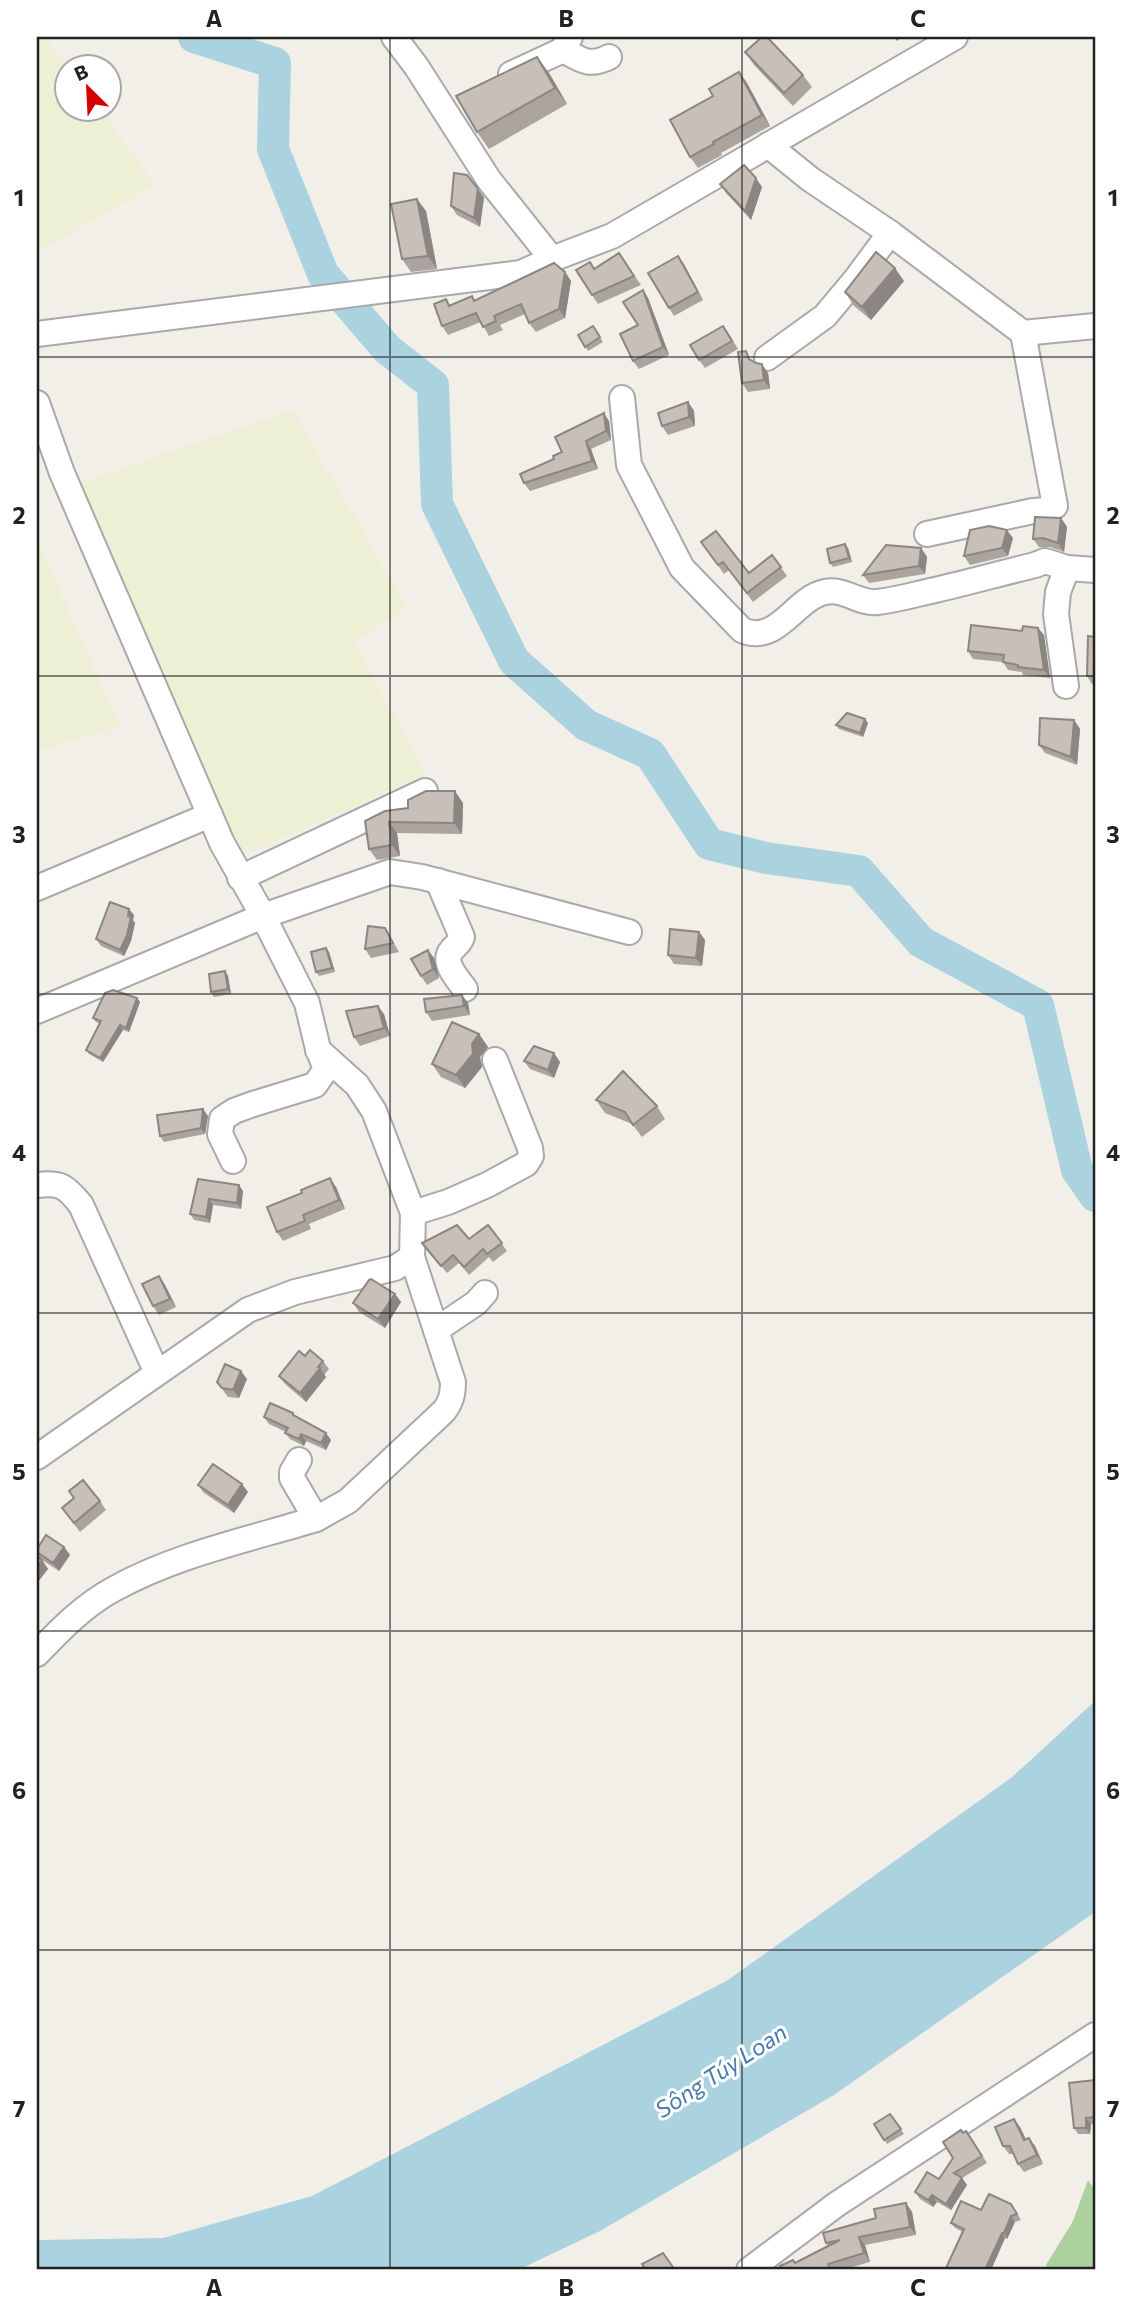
<svg xmlns="http://www.w3.org/2000/svg" width="1132" height="2307" font-family="Commissioner,sans-serif">
<style>
.farmland{fill:#eef0d5}
.forest{fill:#add19e}
.water{fill:#aad3df}
.lines{fill:none;stroke-linecap:round;stroke-linejoin:round}
.river{stroke:#aad3df;stroke-width:32}
.minor-casing{stroke:#a9a9a9;stroke-width:28}
.minor{stroke:#fff;stroke-width:24}
.wall{fill:#aba49e}
.shaded-wall{fill:#8b8681}
.building{fill:#c7bfb8;stroke:#8b8681;stroke-width:2}
.grid{fill:none;stroke:#222;stroke-width:2;stroke-opacity:0.55}
.labels{text-anchor:middle;stroke-width:6;stroke-linejoin:round;paint-order:stroke}
.water-label{font-size:23px;font-style:italic;fill:#4a7aab;stroke:#fff}
.neatline{fill:none;stroke:#222;stroke-width:2.5}
.grid-label{font-size:23px;text-anchor:middle;font-weight:bold;fill:#222}
</style>
<rect width="100%" height="100%" fill="#f2efe9"/>
<!-- farmland -->
<g class="farmland">
<path d="M37 37H45L68 66 66 108 99 109 156 185 37 252Z"/>
<path d="M292 410 408 608 354 641 426 775 236 858 73 485Z"/>
<path d="M37 539 120 726 37 751Z"/>
</g>
<!-- forest -->
<path class="forest" d="M1088 2180 1095 2190V2270H1048L1046 2265 1073 2221Z"/>
<!-- water -->
<path class="water" d="M1095 1701V1912L834 2095 600 2231 518 2270H37V2240L163 2238 312 2196 728 1980 1011 1778Z"/>
<g class="lines">
<!-- river -->
<path class="river" d="M194 37 275 63 273 149 323 274 387 349 433 385 437 504 514 661 586 725 650 754 709 844 766 858 859 871 921 942 1038 1005 1077 1170 1095 1196"/>
<defs>
<g id="minor">
<path d="M394 37 416 66 489 180 552 259"/>
<path d="M563 50C581 60 589 67 609 57"/>
<path d="M511 74 563 50 570 37"/>
<path d="M768 145 810 179 890 233 1023 333 1055 506 1048 510 1033 511 927 534"/>
<path d="M1023 333 1095 326"/>
<path d="M37 334 521 273 552 259 612 236 955 37"/>
<path d="M767 358 825 316 856 279 890 233"/>
<path d="M622 398 629 465 682 568 742 630C777 646 795 598 825 592 845 588 859 604 877 602 897 600 916 594 935 590 969 582 1002 573 1035 565L1045 561 1067 568 1095 570"/>
<path d="M37 403 62 473 222 843 263 916 307 1003 318 1049 326 1069 315 1085 253 1104 234 1111 222 1119 220 1134 233 1161"/>
<path d="M1066 686 1056 614 1058 592 1067 568"/>
<path d="M240 878 425 791"/>
<path d="M438 881 462 937C459 945 455 945 451 951 442 963 458 979 465 989"/>
<path d="M37 888 210 815"/>
<path d="M37 1011 263 916 390 872 422 877 629 932"/>
<path d="M37 1185C60 1182 66 1186 81 1205L157 1373"/>
<path d="M413 1213 448 1202 487 1185 526 1164 531 1156 530 1148 495 1060"/>
<path d="M436 1330 476 1303 485 1293"/>
<path d="M37 1457 248 1310 295 1292 395 1268 412 1257 413 1213 374 1111 357 1085 318 1050"/>
<path d="M299 1460 292 1472V1478L316 1519"/>
<path d="M37 1654C60 1630 84 1605 114 1589 175 1555 250 1539 316 1519L348 1501 444 1411C451 1402 453 1394 453 1382L412 1257"/>
<path d="M749 2270 837 2204 1095 2035"/>
</g>
</defs>
<!-- minor casing -->
<use href="#minor" class="minor-casing"/>
<!-- minor -->
<use href="#minor" class="minor"/>
</g>
<!-- wall -->
<g class="wall">
<path d="M745 52 803 75 812 87 793 106 754 65Z"/>
<path d="M537 57 549 73 567 104 489 149 477 132Z"/>
<path d="M739 72 747 83 770 126 721 153 722 155 698 168 690 157 713 96Z"/>
<path d="M720 184 762 187 751 220 726 193Z"/>
<path d="M484 197 480 227 457 215 451 206Z"/>
<path d="M426 211 437 269 411 272 402 259Z"/>
<path d="M619 253 641 285 598 304 592 295 590 262 595 269Z"/>
<path d="M678 256 703 300 674 316 669 308Z"/>
<path d="M565 272 571 281 565 318 536 332 529 323 525 314 500 325 503 330 489 336 481 322 448 335 442 326 451 306 475 300Z"/>
<path d="M904 281 871 320 853 305 845 292Z"/>
<path d="M643 290 648 298 669 355 639 369 633 361Z"/>
<path d="M593 326 603 342 588 351 578 335Z"/>
<path d="M729 334 738 349 705 368 699 360Z"/>
<path d="M768 373 770 389 748 392 742 383Z"/>
<path d="M688 402 694 411 695 426 668 435 662 426Z"/>
<path d="M609 421 611 440 591 449 598 469 530 491 524 483 562 452Z"/>
<path d="M1061 518 1067 527 1064 552 1050 547H1039L1033 539Z"/>
<path d="M1013 538 1008 556 970 565 964 556Z"/>
<path d="M701 542 749 573 772 555 787 576 753 602 729 570 724 574Z"/>
<path d="M848 548 852 562 833 567 830 563Z"/>
<path d="M921 548 927 557 925 574 869 583 863 575Z"/>
<path d="M1038 628 1044 635 1050 678 1023 675 1022 672 1008 670 1003 662 973 659 968 651 1022 631Z"/>
<path d="M1095 637V684H1092L1087 676Z"/>
<path d="M1074 720 1080 729 1077 765 1045 753 1039 745Z"/>
<path d="M868 723 863 737 839 729 836 725Z"/>
<path d="M463 803 462 834 397 833 400 856 377 860 369 849 365 821Z"/>
<path d="M134 915 133 920 135 923 131 941 124 956 101 946 96 939Z"/>
<path d="M385 928 399 952 371 958 365 949Z"/>
<path d="M699 932 705 940 702 966 674 964 668 955Z"/>
<path d="M326 948 329 952 335 972 319 976 316 972Z"/>
<path d="M434 958 439 978 427 985 421 976Z"/>
<path d="M225 971 228 976 231 994 214 997 211 992Z"/>
<path d="M462 995 468 1003 470 1015 432 1021 426 1012Z"/>
<path d="M137 998 140 1002 129 1032 123 1030 103 1062 89 1054 86 1050 100 1024 96 1022 93 1018Z"/>
<path d="M384 1014 390 1036 360 1046 354 1037Z"/>
<path d="M479 1034 488 1047 480 1057 482 1067 465 1088 441 1077 432 1064Z"/>
<path d="M524 1061 560 1062 554 1078 530 1069Z"/>
<path d="M596 1100 657 1106 665 1119 642 1137 632 1124 605 1113Z"/>
<path d="M208 1116 205 1134 164 1142 160 1136Z"/>
<path d="M198 1179 243 1191 241 1209 213 1205 210 1223 194 1220 190 1214Z"/>
<path d="M336 1187 345 1209 309 1224 311 1229 283 1241 277 1232Z"/>
<path d="M488 1225 507 1251 493 1262 489 1257 469 1275 459 1263 447 1273 422 1243 469 1239Z"/>
<path d="M159 1276 165 1285 176 1307 159 1315 153 1306Z"/>
<path d="M395 1294 401 1302 385 1328 359 1312 353 1303Z"/>
<path d="M305 1356 323 1361 329 1369 324 1375 326 1377 306 1402 285 1384 279 1376Z"/>
<path d="M247 1379 239 1398 228 1397 217 1382Z"/>
<path d="M293 1413 296 1417 331 1440 326 1450 306 1441 304 1446 290 1439 285 1433 286 1432 269 1424 264 1417Z"/>
<path d="M198 1485 248 1492 234 1513 204 1493Z"/>
<path d="M69 1491 100 1501 106 1510 80 1532 62 1508 74 1498Z"/>
<path d="M64 1547 70 1555 59 1571 42 1560 48 1569 37 1583V1556L41 1559 37 1553V1549Z"/>
<path d="M1095 2080V2124H1091L1090 2134H1078L1074 2128Z"/>
<path d="M890 2114 904 2134 887 2144 874 2124Z"/>
<path d="M1020 2127 1026 2139 1029 2138 1035 2146 1043 2164 1024 2172 1018 2164 1014 2154H1009L1003 2146Z"/>
<path d="M966 2131 987 2163 962 2178 967 2185 951 2210 937 2202 933 2207 920 2199 915 2192 939 2179 953 2158 963 2133Z"/>
<path d="M906 2203 912 2212 916 2235 865 2245 870 2262 842 2270H783L828 2246 826 2243Z"/>
<path d="M1011 2204 1021 2220 1015 2222 1007 2239 1005 2238 991 2270H948L946 2268 963 2232 955 2228 951 2223Z"/>
</g>
<!-- shaded-wall -->
<g class="shaded-wall">
<path d="M894 37H901L897 41Z"/>
<path d="M537 57 549 73 567 104 555 88Z"/>
<path d="M739 72 747 83 770 126 762 115Z"/>
<path d="M756 178 762 187 751 220 745 211Z"/>
<path d="M478 189 484 197 480 227 474 218Z"/>
<path d="M417 199 426 211 437 269 428 256Z"/>
<path d="M678 256 684 264 703 300 698 292Z"/>
<path d="M895 268 904 281 871 320 862 307Z"/>
<path d="M565 272 571 281 565 318 559 309Z"/>
<path d="M643 290 648 298 669 355 663 347Z"/>
<path d="M762 364 768 373 770 389 764 380Z"/>
<path d="M688 402 694 411 695 426 689 417Z"/>
<path d="M604 413 609 421 611 440 606 431Z"/>
<path d="M586 441 591 449 598 469 592 461Z"/>
<path d="M1061 518 1067 527 1064 552 1058 543Z"/>
<path d="M1007 530 1013 538 1008 556 1002 548Z"/>
<path d="M845 544 848 548 852 562 849 558Z"/>
<path d="M921 548 927 557 925 574 919 566Z"/>
<path d="M1038 628 1044 635 1050 678 1044 670Z"/>
<path d="M865 719 868 723 863 737 860 733Z"/>
<path d="M1074 720 1080 729 1077 765 1071 757Z"/>
<path d="M455 791 463 803 462 834 454 823Z"/>
<path d="M389 822 397 833 400 856 392 845Z"/>
<path d="M129 909 134 915 133 920 135 923 131 941 124 956 120 950Z"/>
<path d="M699 932 705 940 702 966 696 958Z"/>
<path d="M326 948 329 952 335 972 332 968Z"/>
<path d="M428 950 434 958 439 978 433 969Z"/>
<path d="M225 971 228 976 231 994 228 989Z"/>
<path d="M462 995 468 1003 470 1015 464 1006Z"/>
<path d="M137 998 140 1002 129 1032 126 1028Z"/>
<path d="M378 1006 384 1014 390 1036 384 1028Z"/>
<path d="M120 1025 123 1030 103 1062 100 1058Z"/>
<path d="M479 1034 488 1047 480 1057 482 1067 465 1088 456 1075 472 1044Z"/>
<path d="M554 1053 560 1062 554 1078 548 1070Z"/>
<path d="M203 1109 208 1116 205 1134 201 1128Z"/>
<path d="M330 1178 336 1187 345 1209 339 1200Z"/>
<path d="M239 1185 243 1191 241 1209 237 1203Z"/>
<path d="M209 1199 213 1205 210 1223 206 1217Z"/>
<path d="M159 1276 165 1285 176 1307 170 1299Z"/>
<path d="M395 1294 401 1302 385 1328 378 1319Z"/>
<path d="M320 1368 326 1377 306 1402 300 1393Z"/>
<path d="M241 1371 247 1379 239 1398 233 1390Z"/>
<path d="M326 1433 331 1440 326 1450 321 1443Z"/>
<path d="M301 1434 306 1441 304 1446 299 1439Z"/>
<path d="M242 1484 248 1492 234 1513 228 1505Z"/>
<path d="M64 1547 70 1555 59 1571 53 1563Z"/>
<path d="M42 1560 48 1569 37 1583V1567Z"/>
<path d="M1086 2118 1091 2124 1090 2134 1086 2128Z"/>
<path d="M1014 2119 1020 2127 1030 2149 1024 2140Z"/>
<path d="M1029 2138 1035 2146 1043 2164 1037 2155Z"/>
<path d="M962 2178 967 2185 951 2210 946 2204Z"/>
<path d="M932 2195 937 2202 933 2207 928 2200Z"/>
<path d="M906 2203 912 2212 916 2235 910 2227Z"/>
<path d="M1011 2216 1015 2222 1007 2239 1004 2233Z"/>
<path d="M1002 2233 1005 2238 991 2270H985Z"/>
<path d="M859 2237 865 2245 870 2262 864 2253Z"/>
</g>
<!-- building -->
<g class="building">
<path d="M762 37H767L803 75 784 93 745 52Z"/>
<path d="M537 57 555 88 477 132 456 96Z"/>
<path d="M739 72 762 115 713 142 714 144 690 157 670 120 713 96 709 89Z"/>
<path d="M744 165 756 178 745 211 720 184Z"/>
<path d="M454 173 467 175 478 189 474 218 451 206Z"/>
<path d="M417 199 428 256 402 259 391 204Z"/>
<path d="M876 252 895 268 862 307 845 292Z"/>
<path d="M619 253 634 276 592 295 576 270 590 262 594 269Z"/>
<path d="M678 256 698 292 669 308 648 273Z"/>
<path d="M554 263 565 272 559 309 529 323 521 304 494 316 496 321 483 327 476 313 442 326 434 304 446 299 449 306 472 296 474 301Z"/>
<path d="M643 290 663 347 633 361 620 334 638 325 623 302Z"/>
<path d="M593 326 600 337 585 347 578 335Z"/>
<path d="M723 326 732 341 699 360 690 345Z"/>
<path d="M746 351 749 359 756 363 762 364 764 380 742 383 738 352Z"/>
<path d="M688 402 689 417 662 426 658 413Z"/>
<path d="M604 413 606 431 586 441 592 461 524 483 520 474 554 459 553 456 562 452 555 437Z"/>
<path d="M1035 517 1061 518 1058 543 1043 538 1033 539Z"/>
<path d="M989 526 1007 530 1002 548 964 556 970 530Z"/>
<path d="M716 531 749 573 772 555 781 567 747 593 723 562 718 565 701 542Z"/>
<path d="M845 544 849 558 830 563 827 549Z"/>
<path d="M886 545 921 548 919 566 863 575Z"/>
<path d="M971 625 1022 631 1023 626 1038 628 1044 670 1018 667V665L1003 662 1004 655 968 651Z"/>
<path d="M1088 636 1095 637V676H1087Z"/>
<path d="M847 713 865 719 860 733 836 725Z"/>
<path d="M1040 718 1074 720 1071 757 1039 745Z"/>
<path d="M426 791H455L454 823 389 822 392 845 369 849 365 821 385 811 408 808V800Z"/>
<path d="M110 902 129 909 128 916 131 917 127 935 120 950 96 939Z"/>
<path d="M368 926 385 928 393 943 365 949Z"/>
<path d="M670 929 699 932 696 958 668 955Z"/>
<path d="M326 948 332 968 316 972 311 952Z"/>
<path d="M428 950 433 969 421 976 411 959Z"/>
<path d="M225 971 228 989 211 992 209 974Z"/>
<path d="M113 990 137 998 126 1028 120 1025 100 1058 86 1050 101 1021 93 1018 105 993Z"/>
<path d="M462 995 464 1006 426 1012 424 999Z"/>
<path d="M378 1006 384 1028 354 1037 346 1011Z"/>
<path d="M452 1022 479 1034 472 1044 473 1054 456 1075 432 1064Z"/>
<path d="M534 1046 554 1053 548 1070 524 1061Z"/>
<path d="M623 1071 657 1106 633 1125 625 1112 596 1100Z"/>
<path d="M203 1109 201 1128 160 1136 157 1115Z"/>
<path d="M330 1178 339 1200 303 1215 305 1221 277 1232 267 1207 302 1193 301 1190Z"/>
<path d="M198 1179 239 1185 237 1203 209 1199 206 1217 190 1214Z"/>
<path d="M457 1225 469 1239 488 1225 502 1243 487 1254 483 1249 464 1267 453 1255 441 1266 422 1243Z"/>
<path d="M159 1276 170 1299 153 1306 142 1284Z"/>
<path d="M371 1279 395 1294 378 1319 353 1303 369 1280Z"/>
<path d="M310 1350 323 1361 318 1367 320 1368 300 1393 279 1376 299 1351 305 1356Z"/>
<path d="M225 1364 241 1371 233 1390 222 1388 217 1382Z"/>
<path d="M270 1403 293 1413V1415L326 1433 321 1443 301 1434 299 1439 285 1433 288 1428 264 1417Z"/>
<path d="M213 1464 242 1484 228 1505 198 1485Z"/>
<path d="M83 1480 100 1501 74 1523 62 1508 74 1498 69 1491Z"/>
<path d="M46 1535 64 1547 53 1563 37 1552V1549Z"/>
<path d="M37 1556 42 1560 37 1567Z"/>
<path d="M1095 2080V2117L1086 2118V2128H1074L1069 2083Z"/>
<path d="M890 2114 901 2129 884 2140 874 2124Z"/>
<path d="M1014 2119 1024 2140 1029 2138 1037 2155 1018 2164 1010 2146H1003L995 2127Z"/>
<path d="M961 2130 963 2133 966 2131 982 2156 954 2173 962 2178 946 2204 932 2195 928 2200 915 2192 927 2172 939 2179 953 2158 943 2142Z"/>
<path d="M989 2194 1011 2204 1017 2214 1011 2216 1004 2233H1002L985 2270H950L946 2268 964 2229 951 2223 961 2201 981 2210Z"/>
<path d="M906 2203 910 2227 859 2237 864 2253 828 2264 831 2270H783L780 2266 793 2260 795 2263 840 2240 826 2243 823 2233 876 2218 874 2209Z"/>
<path d="M663 2253 675 2270H646L642 2264Z"/>
</g>
<!-- grid -->
<path class="grid" d="M390 37V2270M742 37V2270M37 357H1095M37 676H1095M37 994H1095M37 1313H1095M37 1631H1095M37 1950H1095"/>
<g class="labels">
<!-- water labels -->
<g class="water-label">
<text transform="translate(721 2071) rotate(-33)" y="8">Sông Túy Loan</text>
</g>
</g>
<!-- border -->
<rect width="1132" height="2307" fill="none" stroke="#ffffff" stroke-width="77"/>
<!-- north arrow -->
<g transform="translate(88 88) rotate(336)"><circle r="33" fill="#ffffff" stroke="#a7a7a7" stroke-width="2"/>
<path d="M0-5L12 26L0 18L-12 26Z" fill="#d40000"/>
<text y="-10" font-size="19" font-weight="bold" text-anchor="middle" fill="#222222">B</text>
</g>
<rect x="38" y="38" width="1056" height="2230" class="neatline"/>
<g class="grid-label">
<text x="214" y="27">A</text>
<text x="566" y="27">B</text>
<text x="918" y="27">C</text>
<text x="19" y="206">1</text>
<text x="1113" y="206">1</text>
<text x="19" y="524">2</text>
<text x="1113" y="524">2</text>
<text x="19" y="843">3</text>
<text x="1113" y="843">3</text>
<text x="19" y="1161">4</text>
<text x="1113" y="1161">4</text>
<text x="19" y="1480">5</text>
<text x="1113" y="1480">5</text>
<text x="19" y="1799">6</text>
<text x="1113" y="1799">6</text>
<text x="19" y="2117">7</text>
<text x="1113" y="2117">7</text>
<text x="214" y="2296">A</text>
<text x="566" y="2296">B</text>
<text x="918" y="2296">C</text>
</g>
</svg>
